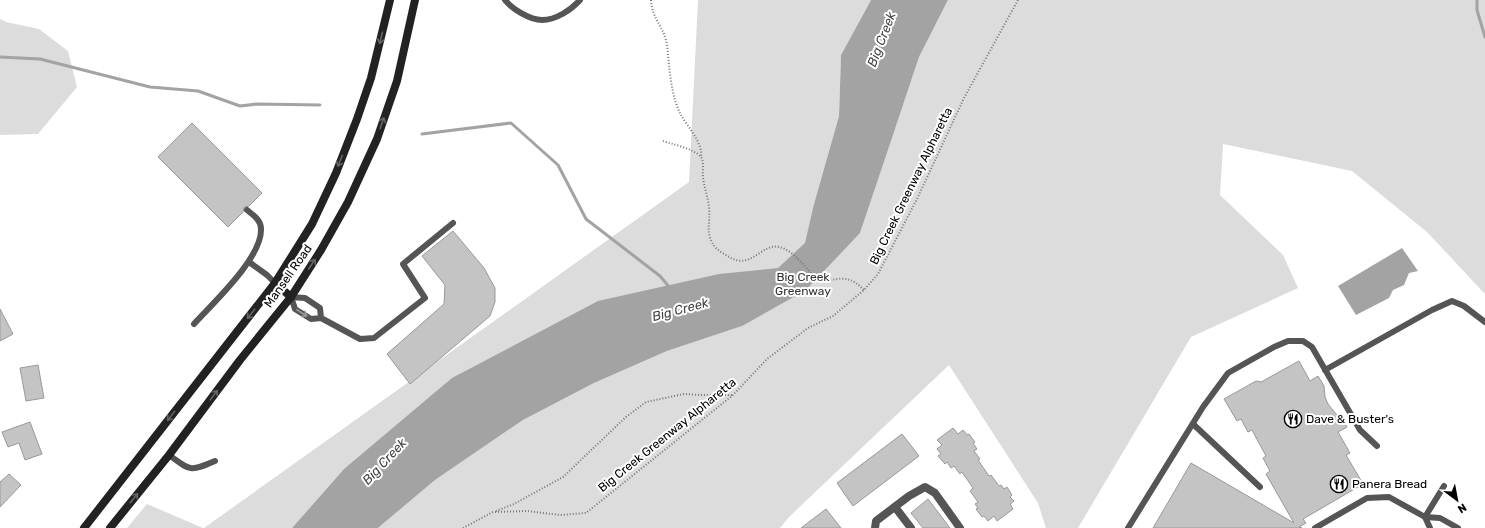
<svg xmlns="http://www.w3.org/2000/svg" width="1485" height="528" font-family="Rubik,sans-serif">
<style>
.green{fill:#dcdcdc}
.water{fill:#a3a3a3}
.lines{fill:none;stroke-linecap:round;stroke-linejoin:round}
.stream{stroke:#a3a3a3;stroke-width:3}
.building{fill:#c4c4c4;stroke:#999}
.path{stroke:#777;stroke-width:2;stroke-dasharray:1 2;stroke-linecap:butt}
.lane{stroke:#555;stroke-width:6}
.street{stroke:#555;stroke-width:8}
.secondary{stroke:#222;stroke-width:8}
.oneway{stroke:#646464}
.oneway2{stroke:#999}
.labels{text-anchor:middle;stroke-width:4;stroke-linejoin:round;paint-order:stroke}
.street-label{font-size:12px;fill:#000;stroke:#fff}
.park-label{font-size:12px;fill:#333;stroke:#fff}
.poi-label{font-size:12px;fill:#000;stroke:#fff;text-anchor:start}
.water-label{font-size:13px;font-style:italic;fill:#444;stroke:#fff}
</style>
<rect width="100%" height="100%" fill="#fff"/>
<!-- green -->
<g class="green">
<path d="M698 0H871L841 55 839 116 814 204 860 233 888 150 919 57 948 0H1485V294L1427 232 1352 171 1223 144 1220 195 1283 255 1298 288 1191 337 1078 528H1046L1038 503 949 365 789 517 780 528H378L435 480 523 420 594 383 667 351 742 326 702 278 344 469 292 528H204L689 182Z"/>
<path d="M0 19 6 22 39 29 68 51 77 87 38 134 0 135Z"/>
<path d="M147 504 203 528H127Z"/>
</g>
<!-- water -->
<g class="water">
<path d="M871 0H948L919 57 888 150 860 233 806 290 742 326 667 351 594 383 523 420 435 480 378 528H292L344 469 452 378 598 301 719 274 778 268 805 243 814 204 839 116 841 55Z"/>
<path d="M1402 248 1418 271 1409 273 1404 285 1393 290 1389 298 1356 315 1338 286Z"/>
</g>
<g class="lines">
<!-- stream -->
<g class="stream">
<path d="M1477 0V10L1485 37"/>
<path d="M0 57 40 59 150 87 198 91 240 106 257 104 320 105"/>
<path d="M422 134 511 123 558 165 586 219 660 276 670 288"/>
</g>
</g>
<!-- building -->
<g class="building">
<path d="M192 123 262 193 249 206 244 207 243 212 228 227 158 157Z"/>
<path d="M453 231 484 268 495 288V302L490 316 410 384 387 354 444 304 445 285 422 256Z"/>
<path d="M0 309 13 334 0 341Z"/>
<path d="M1299 361 1310 381 1318 376 1324 386 1325 397 1328 404 1336 414 1341 417 1347 427 1338 432 1350 453 1346 455 1366 489 1358 487 1303 519 1306 523 1299 527 1302 528H1153L1191 463 1294 523 1266 474 1270 471 1263 458 1266 456 1252 430 1248 432 1241 419 1237 421 1224 399 1256 381 1261 382Z"/>
<path d="M38 365 44 398 26 401 20 368Z"/>
<path d="M30 422 42 454 25 460 19 443 8 447 2 432Z"/>
<path d="M953 428 958 434 963 430 967 435 969 434 975 442 973 443 977 449 974 451 980 459 978 460 989 476 991 475 999 486 1001 485 1004 489 1007 487 1012 495 1010 497 1014 501 1010 504 1013 509 997 521 994 516 988 521 984 516 982 517 976 509 978 508 975 504 978 502 970 491 973 488 962 472 960 474 954 466 951 468 947 462 945 464 938 456 941 454 937 449 942 445 937 440Z"/>
<path d="M902 434 919 456 853 506 837 483Z"/>
<path d="M9 474 21 485 0 507V482Z"/>
<path d="M928 499 950 528H923L911 513Z"/>
<path d="M826 509 841 528H801Z"/>
</g>
<g class="lines">
<!-- path -->
<g class="path">
<path d="M651 0C652 18 662 25 666 40 668 48 668 57 669 65 671 82 673 100 681 115 687 126 703 143 701 156"/>
<path d="M663 141C672 144 694 149 700 156 705 161 702 170 703 177 704 187 708 197 709 207 711 223 704 234 716 248 720 252 726 255 731 258 752 269 762 243 779 247 794 250 808 271 818 281 823 282 826 281 831 280 847 277 853 279 864 290"/>
<path d="M496 511 514 504 563 477 626 417 646 402 684 394 700 395H732"/>
<path d="M463 528 493 512 527 511 560 515 586 513 733 395 767 359 808 328 833 316 864 290 878 274 917 199 964 98 1018 0"/>
</g>
<!-- lane -->
<g class="lane">
<path d="M505 0C512 9 530 20 542 20 556 20 571 10 580 0"/>
<path d="M249 262 267 275 275 283"/>
<path d="M321 318 320 308 305 298 291 297 295 309 311 319 321 318 360 339 374 338 425 298 403 264 453 223"/>
<path d="M194 324C213 303 262 258 261 229 261 220 253 215 247 210"/>
<path d="M1325 370 1432 310 1452 301 1464 306 1485 322"/>
<path d="M1193 424 1260 487"/>
<path d="M169 455C191 471 189 472 215 461"/>
<path d="M1425 517 1444 486"/>
<path d="M1425 517 1430 528"/>
<path d="M1128 528 1203 407 1228 373 1274 347 1288 341H1303L1312 347 1360 430 1377 446"/>
<path d="M1315 528 1367 498 1389 497 1425 517 1440 518 1458 528"/>
</g>
<!-- street -->
<g class="street">
<path d="M895 507 911 528"/>
<path d="M875 528 876 521 909 496 925 487 935 493 960 528"/>
</g>
<!-- secondary -->
<g class="secondary">
<path d="M275 283 291 297"/>
<path d="M84 528 275 283 312 224 336 173 357 119 371 78 390 0"/>
<path d="M110 528 169 455 240 360 291 297 321 250 348 202 377 139 397 81 415 0"/>
</g>
</g>
<!-- one-way arrows -->
<defs><path id="oneway-shaft" d="M-6 0H5M1.5-3L5.5 0L1.5 3" fill="none" stroke-width="1.6" stroke-linecap="round" stroke-linejoin="round"/></defs>
<g class="oneway">
<use href="#oneway-shaft" transform="translate(381 38) rotate(104)"/>
<use href="#oneway-shaft" transform="translate(382 123) rotate(-71)"/>
<use href="#oneway-shaft" transform="translate(340 161) rotate(112)"/>
<use href="#oneway-shaft" transform="translate(312 264) rotate(-57)"/>
<use href="#oneway-shaft" transform="translate(251 314) rotate(128)"/>
<use href="#oneway-shaft" transform="translate(214 395) rotate(-53)"/>
<use href="#oneway-shaft" transform="translate(171 416) rotate(128)"/>
<use href="#oneway-shaft" transform="translate(134 498) rotate(-51)"/>
</g>
<use class="oneway2" href="#oneway-shaft" transform="translate(302 313) rotate(33)"/>
<!-- icons -->
<defs>
<symbol id="restaurant-ring" viewBox="-11 -11 22 22"><circle r="9.5" fill="#fff" stroke="#000" stroke-width="1.5"/><path d="M-5-6h1v4h1v-4h1v4h1v-4h1v5L-1.5 .5V6h-2V.5L-5-1ZM5-6V6H3V1.5H1.5Q1.5-4 5-6Z" fill="#000"/></symbol>
</defs>
<g fill-rule="evenodd">
<use href="#restaurant-ring" x="1283" y="409" width="20" height="20"/>
<use href="#restaurant-ring" x="1329" y="474" width="20" height="20"/>
</g>
<g class="labels">
<!-- street labels -->
<g class="street-label">
<text transform="translate(911 186) rotate(-64)" y="4">Big Creek Greenway Alpharetta</text>
<text transform="translate(288 276) rotate(-55)" y="4">Mansell Road</text>
<text transform="translate(667 435) rotate(-39)" y="4">Big Creek Greenway Alpharetta</text>
</g>
<!-- park labels -->
<g class="park-label">
<text x="803" y="281">Big Creek<tspan x="803" dy="14">Greenway</tspan></text>
</g>
<!-- poi labels -->
<g class="poi-label">
<text x="1306" y="423">Dave &amp; Buster's</text>
<text x="1352" y="488">Panera Bread</text>
</g>
<!-- water labels -->
<g class="water-label">
<text transform="translate(881 39) rotate(-69)" y="5">Big Creek</text>
<text transform="translate(680 309) rotate(-15)" y="5">Big Creek</text>
<text transform="translate(384 461) rotate(-47)" y="5">Big Creek</text>
</g>
</g>
<!-- north arrow -->
<g transform="translate(1457 500) rotate(148)" stroke="#ffffff" stroke-width="3" paint-order="stroke">
<path d="M0-3L7 15L0 10L-7 15Z" fill="#000000"/>
<text y="-6" font-size="11" font-weight="bold" text-anchor="middle" fill="#000000">N</text>
</g>
</svg>
